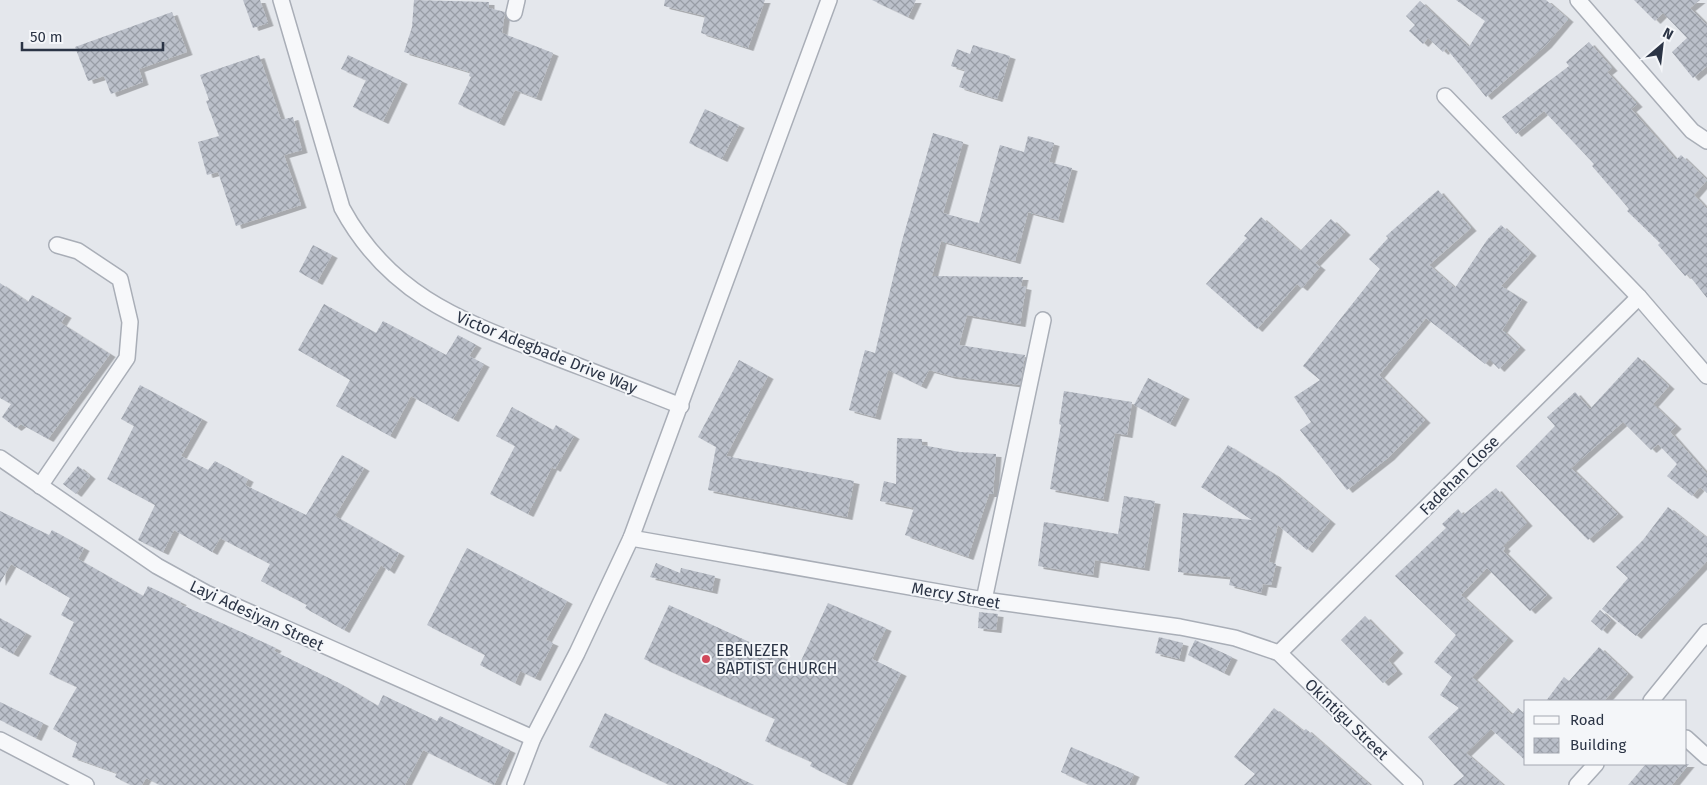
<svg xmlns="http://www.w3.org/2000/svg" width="1707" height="785" font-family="'Fira Sans',sans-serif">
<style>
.building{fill:url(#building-cross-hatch);filter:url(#shadow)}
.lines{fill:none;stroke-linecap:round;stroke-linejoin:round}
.street-casing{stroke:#a9aeb7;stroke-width:18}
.street{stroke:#f7f8fa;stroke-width:15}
.poi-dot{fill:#d1495b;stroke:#f4f6f9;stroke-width:2}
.labels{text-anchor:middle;stroke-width:4;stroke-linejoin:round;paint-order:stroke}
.street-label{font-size:16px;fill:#2b3445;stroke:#f4f6f9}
.poi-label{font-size:16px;fill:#2b3445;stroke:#f4f6f9;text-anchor:start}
</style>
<defs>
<pattern id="building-cross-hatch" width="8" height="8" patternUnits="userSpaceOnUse" patternTransform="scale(1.25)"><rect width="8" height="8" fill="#bbc0ca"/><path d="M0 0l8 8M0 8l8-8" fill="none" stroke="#989da6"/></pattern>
<filter id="shadow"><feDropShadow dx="5.5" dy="3" stdDeviation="0" flood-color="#0004"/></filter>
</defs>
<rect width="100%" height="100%" fill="#e4e7ec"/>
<!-- building -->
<g class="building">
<path d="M243 0H260L268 23 253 28Z"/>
<path d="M414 0 489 2V8L505 12 502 33 553 53 536 98 515 90 499 123 458 104 471 77 469 76 470 72 404 52 412 27Z"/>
<path d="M665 0H765L748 48 701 33 705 16 664 6Z"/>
<path d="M872 0H916L908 17Z"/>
<path d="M1456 0H1546L1568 19 1546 45 1486 97 1446 48 1443 52 1428 38 1423 44 1409 31 1415 25 1406 16 1420 1 1469 47 1485 21Z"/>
<path d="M1634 0H1700L1690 8 1707 25V66L1693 78 1672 52 1687 38 1663 13 1655 21Z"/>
<path d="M172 12 187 52 139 69 143 82 111 94 104 76 88 81 75 47Z"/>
<path d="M1589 42 1612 68 1607 72 1637 104 1631 109 1676 160 1681 155 1707 180 1694 195 1707 209V298L1688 274 1685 276 1658 245 1660 243 1627 211 1629 209 1592 166 1594 164 1544 111 1516 134 1502 117 1569 66 1566 62Z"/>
<path d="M973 45 1010 56 997 99 959 87 965 70 951 66 957 49 970 54Z"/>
<path d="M259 55 281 120 293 117 302 150 284 155 301 205 236 226 218 172 207 175 198 142 219 136 206 101 209 100 200 75Z"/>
<path d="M348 55 402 81 383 121 353 107 366 80 341 69Z"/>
<path d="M705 109 739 125 722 159 689 143Z"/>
<path d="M933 133 963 142 943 213 979 223 1000 145 1024 152 1028 136 1054 143 1049 162 1072 168 1058 220 1028 212 1015 261 941 241 932 276 1023 277 1021 286 1026 287 1020 324 967 315 959 345 1025 355 1020 385 951 376 929 370 921 386 888 370 875 417 849 410 865 350 875 353 902 241Z"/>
<path d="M1438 190 1471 228 1429 265 1455 288 1487 240 1501 225 1531 253 1501 286 1522 299 1502 330 1520 347 1499 369 1489 359 1485 364 1426 318 1379 375 1425 420 1389 457 1347 490 1300 430 1311 422 1294 397 1320 380 1303 366 1380 269 1369 259 1388 238 1386 236Z"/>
<path d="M1261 217 1300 251 1331 219 1345 232 1315 263 1320 267 1302 288 1297 284 1257 329 1206 284 1247 238 1244 236Z"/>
<path d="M313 245 332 255 317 282 299 272Z"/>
<path d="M0 283 28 302 32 295 66 315 61 323 110 354 48 439 21 424 16 428 2 417 11 404 0 398Z"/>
<path d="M324 304 376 333 383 321 446 355 458 335 476 345 469 356 484 364 453 419 411 396 390 436 336 406 350 380 298 350Z"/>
<path d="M1638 357 1669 386 1653 404 1676 426 1670 432 1707 474V493L1700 487 1692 496 1667 476 1677 464 1658 444 1651 450 1623 422 1571 468 1618 514 1588 540 1516 466 1555 426 1547 417 1575 392 1590 409Z"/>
<path d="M739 360 768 376 726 456 854 481 847 517 708 490 716 447 698 437Z"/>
<path d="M1148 378 1184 396 1170 424 1134 405Z"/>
<path d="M140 385 202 419 181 456 208 470 215 461 248 479 245 485 306 515 342 455 364 468 335 516 399 553 389 571 381 565 344 630 305 608 307 605 261 581 270 564 220 538 212 552 174 530 163 552 138 540 155 505 107 479 134 426 121 419Z"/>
<path d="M1064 391 1132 402 1127 435 1115 433 1103 499 1050 489 1061 425 1059 424Z"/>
<path d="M512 407 553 430 556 425 574 436 555 469 552 467 528 514 490 494 515 446 496 436Z"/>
<path d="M897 438 922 439V445L960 452 996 454 993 494H989L968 557 905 535 914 508 880 501 884 481 896 484Z"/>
<path d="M1228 445 1274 474 1330 521 1307 550 1278 525 1269 562 1276 564 1271 585 1263 584 1261 593 1229 585 1231 577 1178 572 1183 513 1252 520 1201 487Z"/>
<path d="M78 466 90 476 76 494 63 484Z"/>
<path d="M1496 488 1527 523 1503 546 1505 548 1503 551 1547 595 1530 611 1487 568 1461 595 1508 638 1472 677 1512 715 1518 708 1526 715V761L1491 729 1466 753 1503 785H1453L1464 776 1428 737 1459 708 1440 695 1452 677 1434 662 1456 635 1395 576 1446 528 1442 524 1458 509 1463 515Z"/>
<path d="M1124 496 1155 501 1144 568 1095 560 1093 575 1038 566 1044 522 1118 534Z"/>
<path d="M1668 507 1707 538V561L1636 636 1602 609 1628 578 1616 567 1643 540Z"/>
<path d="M0 511 49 535 52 530 84 548 78 559 143 596 148 586 181 602 180 604 276 648 274 651 341 684 378 706 383 695 437 721 440 716 510 750 494 785 423 750 405 785H160L146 778 142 785H131L115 777 117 773 72 757 77 743 53 729 77 687 49 674 74 622 61 615 70 598 11 564 0 583Z"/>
<path d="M467 548 567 601 546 640 553 643 535 678 520 671 515 683 480 665 485 655 427 625Z"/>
<path d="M656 563 680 573 681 568 715 576 712 591 650 577Z"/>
<path d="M828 603 886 628 872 659 901 673 846 784 810 766 812 762 765 741 775 719 644 659 669 605 799 665Z"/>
<path d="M1600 610 1611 620 1602 631 1591 621Z"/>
<path d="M979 612 998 614 996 630 978 628Z"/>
<path d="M1365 616 1398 650 1388 660 1397 671 1383 683 1341 640Z"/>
<path d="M0 618 26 633 13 654 0 647Z"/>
<path d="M1159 637 1183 643 1179 659 1155 653Z"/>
<path d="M1195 640 1232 657 1224 673 1188 655Z"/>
<path d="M1599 647 1628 674 1604 701H1546L1564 677 1569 681Z"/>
<path d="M0 702 43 723 36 738 0 720Z"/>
<path d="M1274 708 1303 731 1306 729 1370 785H1244L1255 774 1234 757Z"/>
<path d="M605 713 698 758 754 785H670L589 747Z"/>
<path d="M1071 747 1134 774 1129 785H1090L1061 772Z"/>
<path d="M1646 764H1689L1672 785H1628Z"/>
</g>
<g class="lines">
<defs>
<g id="street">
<path d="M281 0 342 208C389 295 460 320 547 354 591 371 636 388 681 406"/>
<path d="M1578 0 1692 131 1707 141"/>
<path d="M514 13 517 0"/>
<path d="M1445 96 1639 297 1707 376"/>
<path d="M0 458 157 566 206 593 533 738"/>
<path d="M40 486 127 358 130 322 120 279 78 251 57 245"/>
<path d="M631 538 984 600 1180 627 1235 638 1279 653 1415 785"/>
<path d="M984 600 1043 320"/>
<path d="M1279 653 1639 297"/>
<path d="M1651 701 1707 632"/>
<path d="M1686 738 1707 757"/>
<path d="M0 740 86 785"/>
<path d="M515 785 533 738 577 653 631 538 829 0"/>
<path d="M1577 785 1596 764"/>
</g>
</defs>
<!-- street casing -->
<use href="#street" class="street-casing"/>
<!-- street -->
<use href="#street" class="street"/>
</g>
<!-- markers -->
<circle class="poi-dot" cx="706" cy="659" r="5"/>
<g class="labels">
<!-- street labels -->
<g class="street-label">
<text transform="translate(547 352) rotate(22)" y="6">Victor Adegbade Drive Way</text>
<text transform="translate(1459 475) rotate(-45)" y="6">Fadehan Close</text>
<text transform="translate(956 595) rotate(10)" y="6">Mercy Street</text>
<text transform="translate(257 615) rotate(25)" y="6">Layi Adesiyan Street</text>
<text transform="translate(1347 719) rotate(44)" y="6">Okintigu Street</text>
</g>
<!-- poi labels -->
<g class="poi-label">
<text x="716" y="656">EBENEZER<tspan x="716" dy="18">BAPTIST CHURCH</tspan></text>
</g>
</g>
<!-- legend -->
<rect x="1524" y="700" width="162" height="65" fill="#f4f6f9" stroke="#a4a8b1"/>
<rect x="1534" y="716" width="25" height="8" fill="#f7f8fa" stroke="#a4a8b1"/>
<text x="1570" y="725" font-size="15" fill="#2b3445">Road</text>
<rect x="1534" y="738" width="25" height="15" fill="url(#building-cross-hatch)" stroke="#a4a8b1"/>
<text x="1570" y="750" font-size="15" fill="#2b3445">Building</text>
<!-- north arrow -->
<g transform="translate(1662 45) rotate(28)" stroke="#f4f6f9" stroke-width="4" paint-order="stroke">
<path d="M0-4L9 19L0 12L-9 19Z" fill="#2b3445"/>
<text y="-8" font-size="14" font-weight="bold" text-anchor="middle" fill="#2b3445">N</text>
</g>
<!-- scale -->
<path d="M22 42v8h141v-8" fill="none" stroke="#2b3445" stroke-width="2.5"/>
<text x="30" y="42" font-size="15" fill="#2b3445" stroke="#f4f6f9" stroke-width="4" paint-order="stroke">50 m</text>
</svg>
